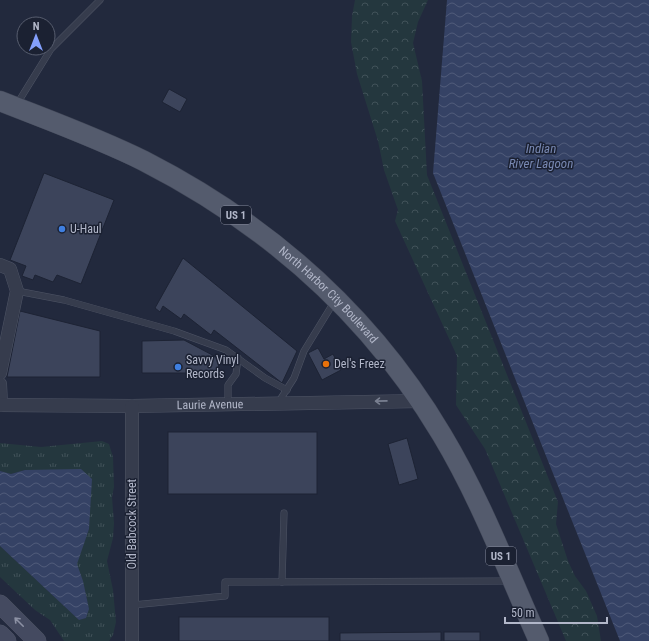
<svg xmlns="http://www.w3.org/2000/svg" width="649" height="641" font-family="'Roboto Condensed',sans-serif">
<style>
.grass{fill:url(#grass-tufts)}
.forest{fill:url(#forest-crowns)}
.water{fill:url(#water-waves)}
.building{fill:#3c445b;stroke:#1d2334}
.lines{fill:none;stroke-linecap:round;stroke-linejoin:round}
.lane-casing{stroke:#4e5465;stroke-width:7}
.street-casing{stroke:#4e5465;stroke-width:14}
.secondary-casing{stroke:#4e5465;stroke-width:19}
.primary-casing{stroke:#3f4556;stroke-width:21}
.lane{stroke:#363c4d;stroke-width:6}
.street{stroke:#363c4d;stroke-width:13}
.secondary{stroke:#444a60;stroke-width:18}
.primary{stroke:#545b6d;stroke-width:20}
.oneway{stroke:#7a8091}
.oneway2{stroke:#8c91a4}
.shop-dot{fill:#3f7fe0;stroke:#1b2132;stroke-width:1.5}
.food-dot{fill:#e8710a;stroke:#1b2132;stroke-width:1.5}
.labels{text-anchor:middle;stroke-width:3;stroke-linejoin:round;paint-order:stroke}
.shield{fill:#1b2132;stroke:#858a9c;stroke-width:1}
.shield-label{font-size:11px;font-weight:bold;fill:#b2b7c9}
.poi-label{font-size:12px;fill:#b2b7c9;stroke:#1b2132;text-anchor:start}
.street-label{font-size:12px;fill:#b2b7c9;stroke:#1b2132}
.water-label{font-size:13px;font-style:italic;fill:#7888b2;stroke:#1b2132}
</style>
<defs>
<pattern id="grass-tufts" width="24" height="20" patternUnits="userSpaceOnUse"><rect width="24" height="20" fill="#24373e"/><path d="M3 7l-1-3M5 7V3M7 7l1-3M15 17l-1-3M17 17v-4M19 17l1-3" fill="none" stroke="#415259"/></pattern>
<pattern id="forest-crowns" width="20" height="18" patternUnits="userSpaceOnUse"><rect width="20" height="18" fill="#24373e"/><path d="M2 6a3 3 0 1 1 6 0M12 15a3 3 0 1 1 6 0" fill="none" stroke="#415259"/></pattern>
<pattern id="water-waves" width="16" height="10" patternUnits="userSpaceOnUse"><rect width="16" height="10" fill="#354265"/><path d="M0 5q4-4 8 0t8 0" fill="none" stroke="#505b7a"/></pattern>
</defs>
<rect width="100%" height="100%" fill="#22293d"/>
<!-- grass -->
<path class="grass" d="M102 441 109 444 113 457 114 487 112 497 114 523 113 538 107 561 113 590 116 622 113 635 109 641H64L50 620 35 610 0 577V546L79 620 86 618C92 598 80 583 77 565 76 558 86 537 89 529L25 470 11 474 0 471V443L41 447Z"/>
<!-- forest -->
<path class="forest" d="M355 0H428L418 22 413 43 422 81 427 175 558 502 556 524 568 561 575 576 586 591 597 616 601 641H566L485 449 456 405 457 356 395 221 398 210 384 170 378 141 357 74 351 42 352 16Z"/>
<!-- water -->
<g class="water">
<path d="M447 0H649V641H620L433 173Z"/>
<path d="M81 469 92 479 89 529 77 564 83 581 89 609 86 618 79 620 0 546V471L11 474 25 470Z"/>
</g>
<!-- building -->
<g class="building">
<path d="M169 89 187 99 180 112 162 102Z"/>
<path d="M44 173 114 200 81 284 57 275 53 282 35 275 33 280 22 276 26 266 10 260Z"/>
<path d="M183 258 297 351 282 383 214 330 211 335 184 314 181 319 163 306 160 312 155 308Z"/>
<path d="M20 311 100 331V377H7Z"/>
<path d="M184 340 218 358 219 373H142V341Z"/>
<path d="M318 348 324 359 333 354 341 370 322 380 308 353Z"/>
<rect x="168" y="432" width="149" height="62"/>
<path d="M407 438 418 479 399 485 388 444Z"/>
<rect x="179" y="617" width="150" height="24"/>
<path d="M441 632V641H340V633Z"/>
<rect x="444" y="632" width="36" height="9"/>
</g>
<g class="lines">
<defs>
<g id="lane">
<path d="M17 104 51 49 100 0"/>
<path d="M17 291 64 300 174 331 226 350 265 378 287 390"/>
<path d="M278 403 294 378 304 351 334 302"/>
<path d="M228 404V385L236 374 238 358"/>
<path d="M282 582 284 513"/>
<path d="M133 605 225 596V582L509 581"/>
</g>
<g id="street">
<path d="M0 265 10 269 17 291 0 373"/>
<path d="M0 384 1 405"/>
<path id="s1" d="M0 405 132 406 420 401"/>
<path d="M132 641V406"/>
</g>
<g id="secondary">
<path d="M0 604 37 641"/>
<path d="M0 634 7 641"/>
</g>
<g id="primary">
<path id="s2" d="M0 101C48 120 98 138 144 161 269 225 370 314 442 435 481 500 508 572 539 641"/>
</g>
</defs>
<!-- lane casing -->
<use href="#lane" class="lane-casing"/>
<!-- street casing -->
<use href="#street" class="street-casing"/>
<!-- secondary casing -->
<use href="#secondary" class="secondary-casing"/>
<!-- primary casing -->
<use href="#primary" class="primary-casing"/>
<!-- lane -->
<use href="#lane" class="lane"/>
<!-- street -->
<use href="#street" class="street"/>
<!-- secondary -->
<use href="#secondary" class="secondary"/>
<!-- primary -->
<use href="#primary" class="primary"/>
</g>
<!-- one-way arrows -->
<defs><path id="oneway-shaft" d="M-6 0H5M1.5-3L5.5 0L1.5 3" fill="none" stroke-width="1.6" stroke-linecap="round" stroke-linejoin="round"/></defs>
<use class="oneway" href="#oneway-shaft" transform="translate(381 401) rotate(179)"/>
<use class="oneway2" href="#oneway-shaft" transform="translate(19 622) rotate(-135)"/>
<!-- markers -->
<g class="shop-dot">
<circle cx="62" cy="229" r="4"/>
<circle cx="178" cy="367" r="4"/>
</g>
<circle class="food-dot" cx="326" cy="364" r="4"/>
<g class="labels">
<!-- shield labels -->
<g class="shield">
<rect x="221" y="206" width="30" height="18" rx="3"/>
<rect x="486" y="547" width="30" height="18" rx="3"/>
</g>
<g class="shield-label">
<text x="236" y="219">US 1</text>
<text x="501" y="560">US 1</text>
</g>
<!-- poi labels -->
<g class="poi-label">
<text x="70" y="233">U-Haul</text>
<text x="186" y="364">Savvy Vinyl<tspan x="186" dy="14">Records</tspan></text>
<text x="334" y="368">Del's Freez</text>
</g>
<!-- street labels -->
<g class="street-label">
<text dy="4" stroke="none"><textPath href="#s2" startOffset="385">North Harbor City Boulevard</textPath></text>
<text dy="4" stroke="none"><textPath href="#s1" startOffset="210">Laurie Avenue</textPath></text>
<text transform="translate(132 524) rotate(-90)" y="4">Old Babcock Street</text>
</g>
<!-- water labels -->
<g class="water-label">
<text x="541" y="153">Indian<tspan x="541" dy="15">River Lagoon</tspan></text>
</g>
</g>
<!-- north arrow -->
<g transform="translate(36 36)"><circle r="19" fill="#1b2132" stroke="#575d6e"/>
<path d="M0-3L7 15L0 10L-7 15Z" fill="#839ffc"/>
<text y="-6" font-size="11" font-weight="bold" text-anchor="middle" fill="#b2b7c9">N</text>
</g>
<!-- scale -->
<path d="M505 617v6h102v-6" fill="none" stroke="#b2b7c9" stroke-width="2"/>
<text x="511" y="617" font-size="12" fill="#b2b7c9" stroke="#1b2132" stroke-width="3" paint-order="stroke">50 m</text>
</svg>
